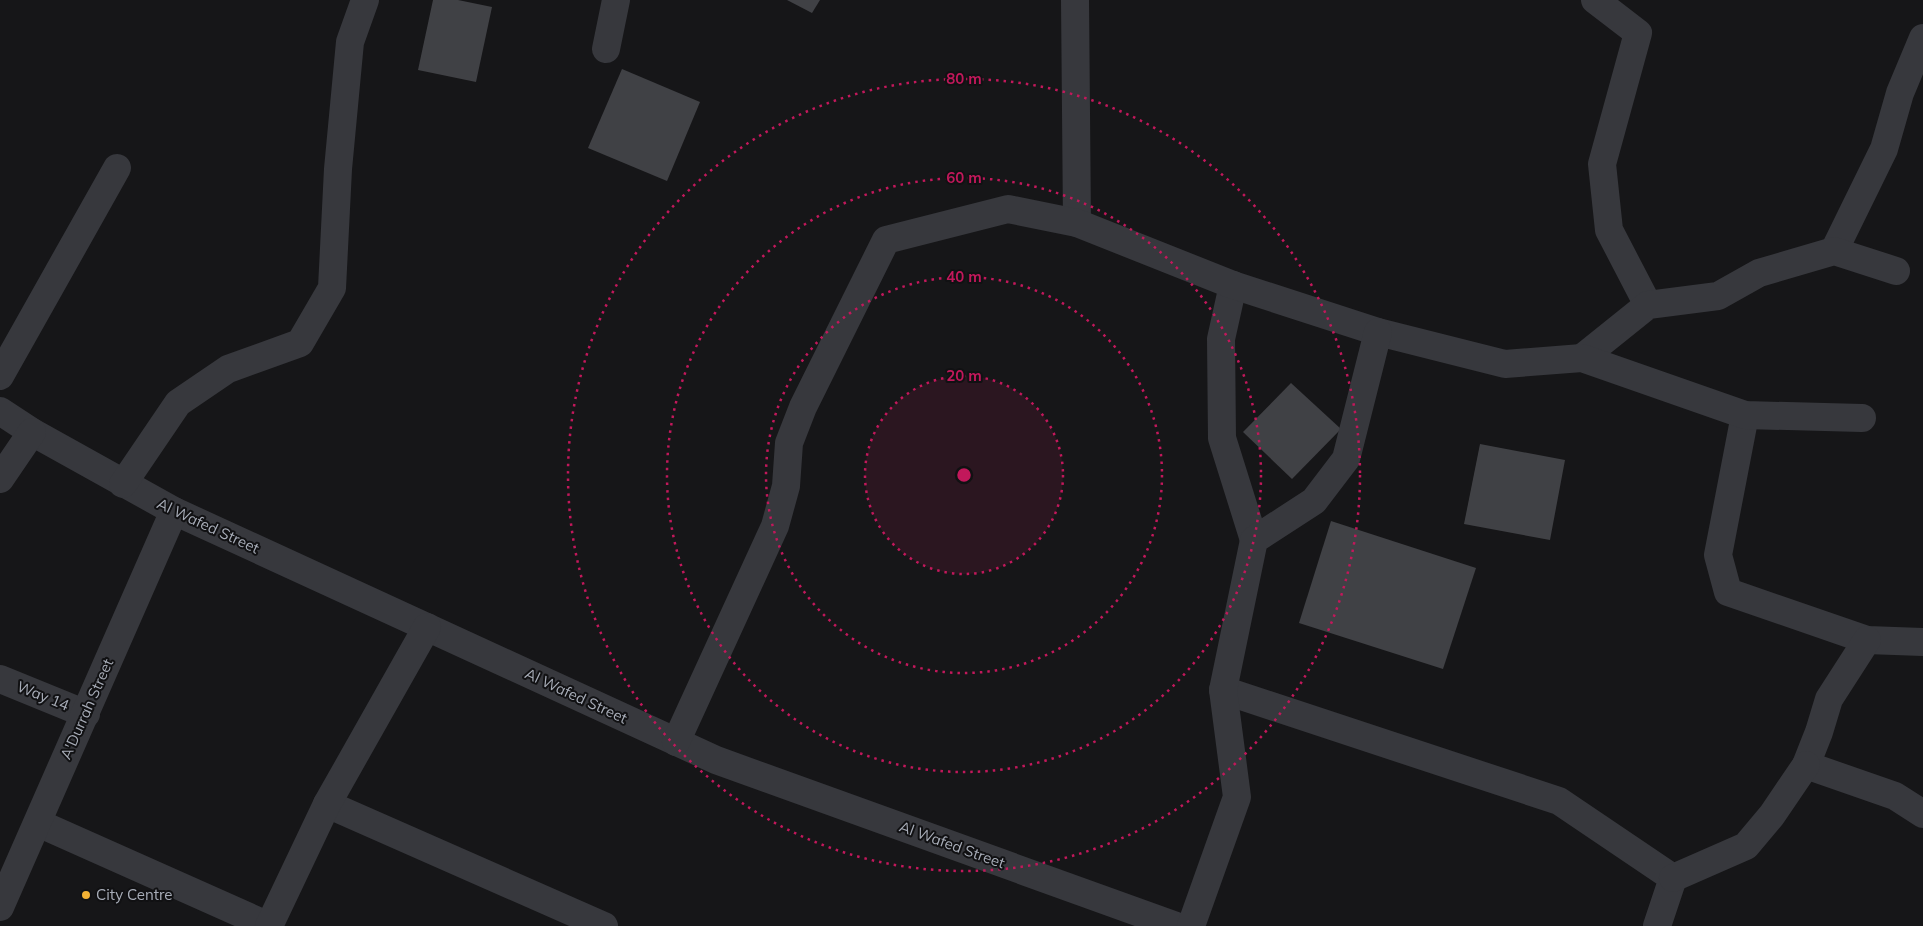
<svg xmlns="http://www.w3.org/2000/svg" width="1923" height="926" font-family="Mulish,sans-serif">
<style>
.building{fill:#404145}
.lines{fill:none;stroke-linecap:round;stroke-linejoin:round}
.minor{stroke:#37383d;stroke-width:28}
.ring{fill:none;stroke:#c2185b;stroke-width:2.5;stroke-dasharray:2.5 5}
.poi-dot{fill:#f2b134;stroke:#111113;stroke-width:2}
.labels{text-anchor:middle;stroke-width:4;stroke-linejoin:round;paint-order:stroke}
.street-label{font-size:15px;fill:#a8adb8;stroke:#111113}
.poi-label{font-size:15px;fill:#a8adb8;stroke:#111113;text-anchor:start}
.centre{fill:#c2185b;stroke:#111113;stroke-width:2.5}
.ring-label{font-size:15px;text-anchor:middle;font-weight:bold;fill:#c2185b;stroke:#111113;stroke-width:4;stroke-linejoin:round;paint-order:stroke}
</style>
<rect width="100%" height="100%" fill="#161618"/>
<!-- building -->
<g class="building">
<path d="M433 0H458L492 7 476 82 418 70Z"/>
<path d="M787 0H820L812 13Z"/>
<path d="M622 69 700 102 667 181 588 148Z"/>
<path d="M1291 383 1341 429 1292 479 1243 432Z"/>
<path d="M1480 444 1565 460 1550 540 1464 524Z"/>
<path d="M1331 521 1476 568 1443 669 1299 623Z"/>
</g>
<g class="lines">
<!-- minor -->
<g class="minor">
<path d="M1075 0 1077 223"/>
<path d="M1595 0 1638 33 1602 164 1609 230 1648 305"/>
<path d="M606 49 616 0"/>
<path d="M1834 251 1884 149 1900 93 1923 38"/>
<path d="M1233 285 1221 339 1222 438 1254 540"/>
<path d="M1582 358 1648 305 1718 296 1759 273 1834 251 1896 271"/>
<path d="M0 376 117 168"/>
<path d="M0 411 32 432 174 511 716 760 1176 926"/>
<path d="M1745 415 1718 555 1728 592 1867 640 1923 642"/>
<path d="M0 479 32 432"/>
<path d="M123 484 178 403 228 369 300 343 332 288 338 169 350 42 365 0"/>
<path d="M1867 640 1829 699 1819 732 1806 765 1895 796 1923 814"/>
<path d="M0 679 86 714"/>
<path d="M1223 690 1559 801 1673 878 1657 926"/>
<path d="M676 742 775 526 786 486 789 443 803 407 886 240 1008 209 1077 223 1233 285 1378 332 1505 364 1582 358 1745 415 1862 418"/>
<path d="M327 804 604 926"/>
<path d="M38 823 269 926"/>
<path d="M1673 878 1746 846 1772 815 1806 765"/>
<path d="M0 907 174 511"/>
<path d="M269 926 327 804 427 627"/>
<path d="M1191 926 1237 797 1223 690 1254 540 1314 501 1346 459 1378 332"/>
</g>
</g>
<!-- distance rings -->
<circle cx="964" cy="475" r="99" fill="#c2185b" fill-opacity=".12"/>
<g class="ring">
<circle cx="964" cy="475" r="99"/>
<circle cx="964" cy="475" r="198"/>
<circle cx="964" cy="475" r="297"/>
<circle cx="964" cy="475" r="396"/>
</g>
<!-- markers -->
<circle class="poi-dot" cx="86" cy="895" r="5"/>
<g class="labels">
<!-- street labels -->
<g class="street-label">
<text transform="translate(208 526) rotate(25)" y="5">Al Wafed Street</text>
<text transform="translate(43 696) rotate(22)" y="5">Way 14</text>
<text transform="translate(576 696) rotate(25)" y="5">Al Wafed Street</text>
<text transform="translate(87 709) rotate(-66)" y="5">A'Durrah Street</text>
<text transform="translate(952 845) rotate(20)" y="5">Al Wafed Street</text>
</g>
<!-- poi labels -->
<g class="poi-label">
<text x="96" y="900">City Centre</text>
</g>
</g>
<circle cx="964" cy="475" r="8" class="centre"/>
<g class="ring-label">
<text x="964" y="84">80 m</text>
<text x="964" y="183">60 m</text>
<text x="964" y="282">40 m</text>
<text x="964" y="381">20 m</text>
</g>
</svg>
